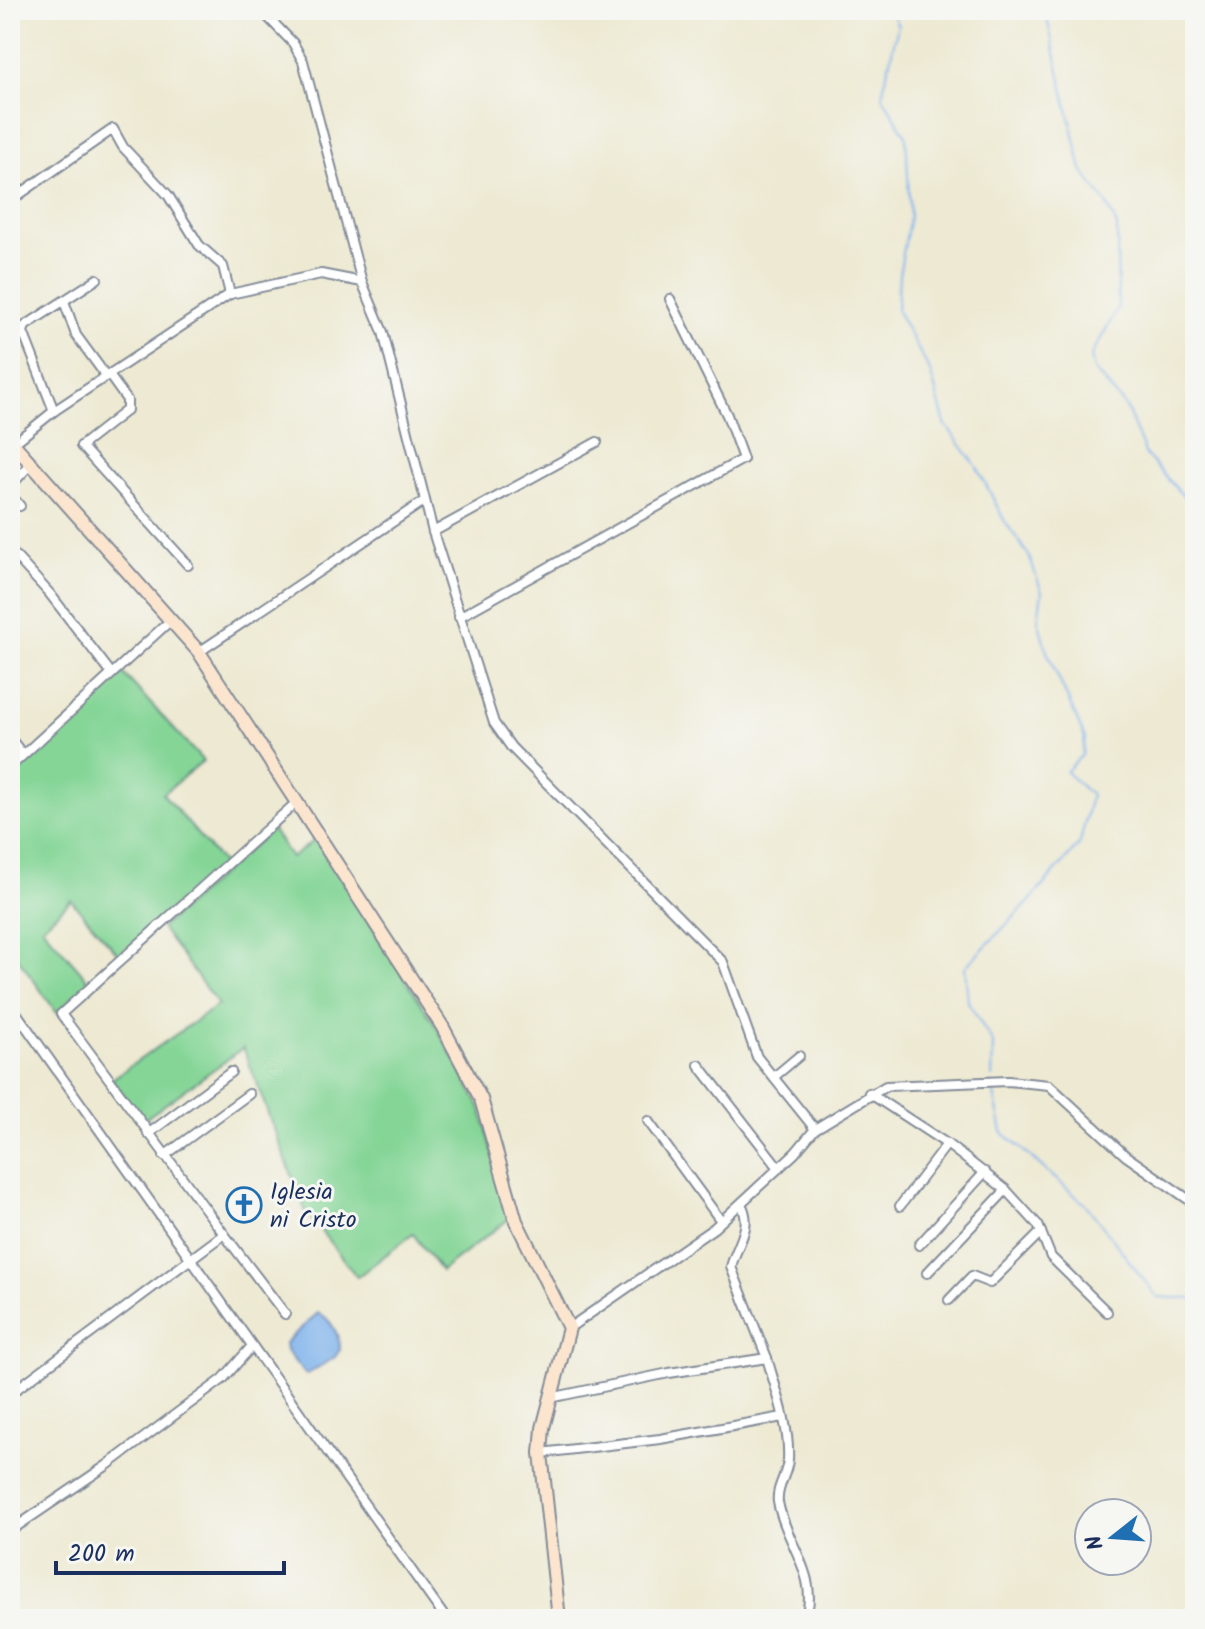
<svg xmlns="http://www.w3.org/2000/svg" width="1205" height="1629" font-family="Kalam,sans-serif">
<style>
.green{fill:#84d596;stroke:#50827a;stroke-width:2}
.water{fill:#7fb2ec;stroke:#4d70a5;stroke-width:2}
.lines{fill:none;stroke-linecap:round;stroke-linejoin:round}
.stream{stroke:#7fb2ec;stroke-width:2}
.street-casing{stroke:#848c98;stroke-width:12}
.secondary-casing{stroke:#848c98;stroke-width:16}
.street{stroke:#fff;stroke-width:8}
.secondary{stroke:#fbe5cf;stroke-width:12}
.labels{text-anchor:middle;stroke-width:6;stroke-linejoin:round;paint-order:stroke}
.poi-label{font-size:24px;fill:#1b2f5e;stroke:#f6f6f2;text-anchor:start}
</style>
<rect width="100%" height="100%" fill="#f6f6f2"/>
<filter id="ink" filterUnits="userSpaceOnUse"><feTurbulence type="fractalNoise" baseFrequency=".0125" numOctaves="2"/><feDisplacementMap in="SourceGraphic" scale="16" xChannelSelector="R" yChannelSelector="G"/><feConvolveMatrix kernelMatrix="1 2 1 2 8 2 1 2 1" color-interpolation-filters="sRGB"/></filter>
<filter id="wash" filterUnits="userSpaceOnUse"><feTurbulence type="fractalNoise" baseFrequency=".006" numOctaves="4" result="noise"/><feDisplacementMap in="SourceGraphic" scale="32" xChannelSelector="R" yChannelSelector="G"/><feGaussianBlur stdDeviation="1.8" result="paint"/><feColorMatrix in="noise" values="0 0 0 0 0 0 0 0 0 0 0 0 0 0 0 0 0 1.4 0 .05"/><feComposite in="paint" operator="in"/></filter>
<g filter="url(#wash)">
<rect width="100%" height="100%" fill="#ede9d2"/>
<!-- green -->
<g class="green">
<path d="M122 672 203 761 163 794 223 864 120 956 71 900 42 927 90 982 57 1013 10 947V776Z"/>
<path d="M272 829 291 858 316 839 437 1028 481 1108 510 1218 441 1271 413 1234 357 1277 306 1212 243 1048 142 1121 112 1079 218 1005 161 928Z"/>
</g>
<!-- water -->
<path class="water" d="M318 1313C330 1317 340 1336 340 1349L335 1357 306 1375 286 1351 285 1343Z"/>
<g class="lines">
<!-- stream -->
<g class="stream">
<path d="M891 10 898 26 882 95 906 136 910 216 899 275 897 311 930 371 945 424 977 467 1004 520 1029 556 1042 592 1038 620 1047 652 1085 738 1082 755 1066 772 1091 795 1080 843 1028 903 965 967 968 1002 993 1043 992 1077"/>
<path d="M1045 10 1082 170 1107 204 1117 226 1118 308 1091 356 1094 370 1126 407 1146 455 1195 509"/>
<path d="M992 1084 1002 1132 1087 1206 1157 1297 1195 1299"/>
</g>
</g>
</g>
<g filter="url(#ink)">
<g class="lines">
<defs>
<g id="street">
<path d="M261 10 293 43 303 61 362 282 383 332 433 532 494 723 511 747 723 962 757 1057 815 1129"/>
<path d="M10 201 113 129 123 147 168 195 199 245 223 266 230 294"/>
<path d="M64 301 76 335 106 376"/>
<path d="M109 375 127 400V410L81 446 188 565"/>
<path d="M54 411 23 332 25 326 97 279"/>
<path d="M13 444 54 411 230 294 321 274 362 282"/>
<path d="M10 486 31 464"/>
<path d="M10 494 20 506"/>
<path d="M433 532 597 442"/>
<path d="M10 550 50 594 111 673"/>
<path d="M459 617 743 459 727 415 670 299"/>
<path d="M199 652 424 501"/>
<path d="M10 738 23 755"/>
<path d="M10 767 171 620"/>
<path d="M10 1004 446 1619"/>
<path d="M699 1065 779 1168"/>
<path d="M774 1077 799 1056"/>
<path d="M869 1093 947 1144 1006 1190 1038 1225 1051 1257 1107 1312"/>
<path d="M648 1121 721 1221"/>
<path d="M148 1134 231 1072"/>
<path d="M164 1156 249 1094"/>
<path d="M900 1206 947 1144"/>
<path d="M224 1234 285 1314"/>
<path d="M919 1245 985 1172"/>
<path d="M927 1273 1006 1190"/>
<path d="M949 1300 972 1276 990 1283 1041 1232"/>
<path d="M569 1328 714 1228 795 1153 815 1129 886 1086 1008 1081 1049 1085 1126 1156 1195 1204"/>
<path d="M767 1358C776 1390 790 1427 788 1460 787 1475 776 1487 778 1502 784 1540 821 1577 805 1619"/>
<path d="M10 1394 224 1234 61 1014 297 802"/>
<path d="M550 1398 669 1373 767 1358 731 1267C736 1245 754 1227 741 1204"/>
<path d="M541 1453 660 1439 783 1417"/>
<path d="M10 1531 106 1466 223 1379 252 1346"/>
</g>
<path id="secondary" d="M10 440 199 652 442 1026 481 1099 516 1221 569 1328 543 1428 541 1453 559 1619"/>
</defs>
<!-- street casing -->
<use href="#street" class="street-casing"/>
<!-- secondary casing -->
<use href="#secondary" class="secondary-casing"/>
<!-- street -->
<use href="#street" class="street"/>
<!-- secondary -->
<use href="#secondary" class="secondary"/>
</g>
</g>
<!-- icons -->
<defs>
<symbol id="church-ring" viewBox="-11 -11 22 22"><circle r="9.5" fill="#f6f6f2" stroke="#1f6fb2" stroke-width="1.5"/><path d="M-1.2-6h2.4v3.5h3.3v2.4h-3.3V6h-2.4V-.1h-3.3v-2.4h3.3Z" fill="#1f6fb2"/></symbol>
</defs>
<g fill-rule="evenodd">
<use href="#church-ring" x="224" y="1185" width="40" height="40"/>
</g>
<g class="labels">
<!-- poi labels -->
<g class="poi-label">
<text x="270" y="1199">Iglesia<tspan x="270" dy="28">ni Cristo</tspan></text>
</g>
</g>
<!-- margin -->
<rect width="1205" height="1629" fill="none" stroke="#f6f6f2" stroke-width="40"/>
<!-- north arrow -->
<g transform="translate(1113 1537) rotate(253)"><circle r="38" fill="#f6f6f2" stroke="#9ea6b7" stroke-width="2"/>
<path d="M0-6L14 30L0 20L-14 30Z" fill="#1f6fb2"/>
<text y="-12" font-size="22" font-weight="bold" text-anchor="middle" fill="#1b2f5e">N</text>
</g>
<!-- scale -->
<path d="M56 1561v12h228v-12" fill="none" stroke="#1b2f5e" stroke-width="4"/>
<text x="68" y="1561" font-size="24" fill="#1b2f5e" stroke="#f6f6f2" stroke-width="6" paint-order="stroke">200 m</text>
</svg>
